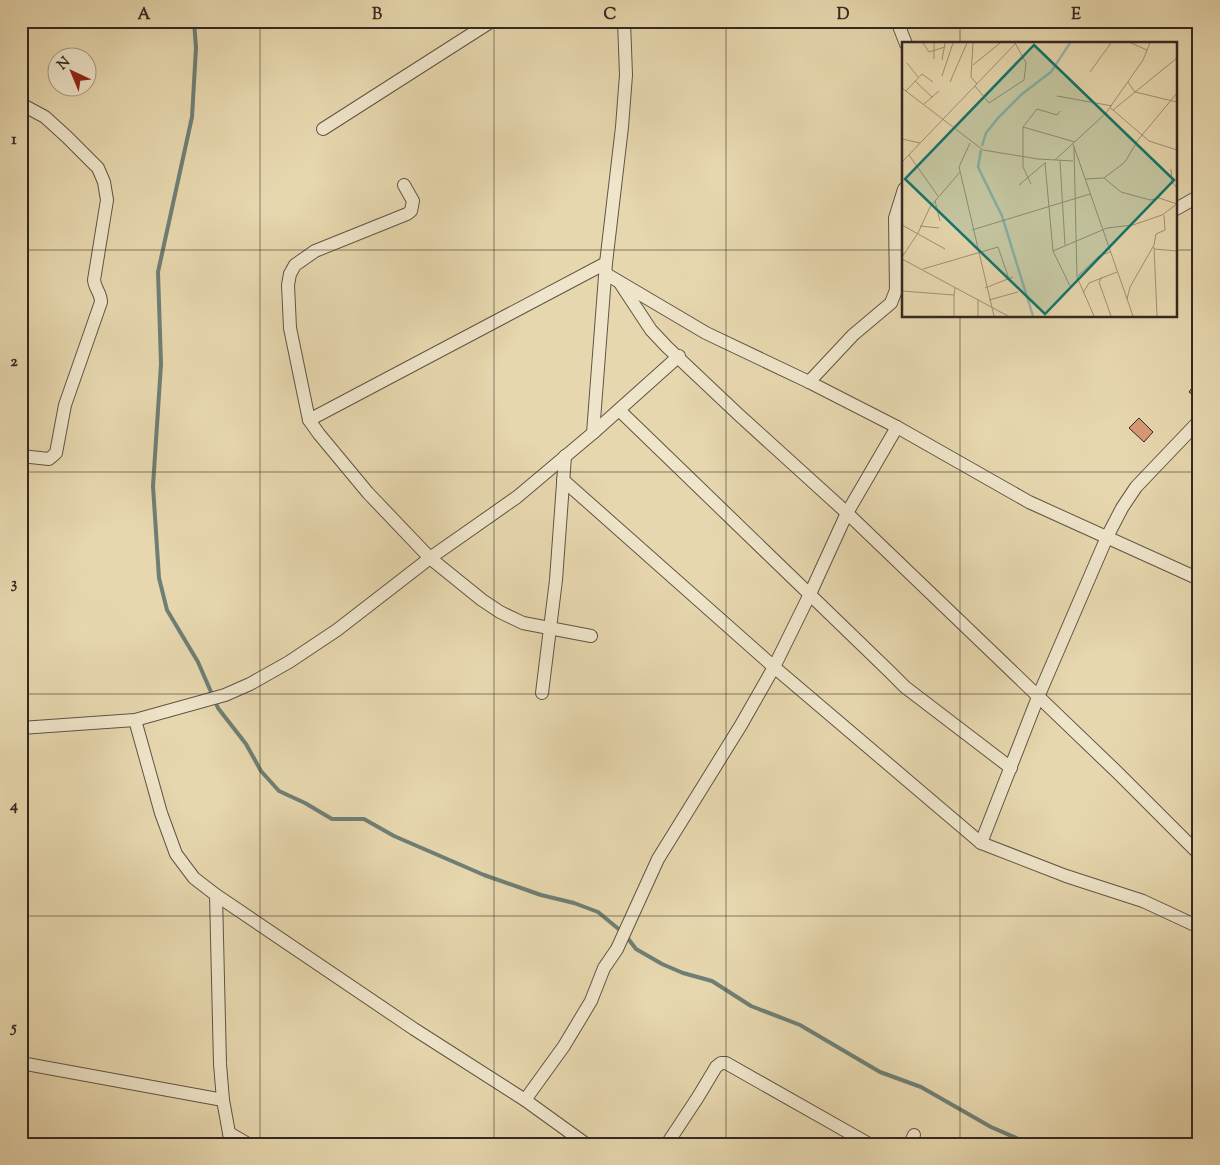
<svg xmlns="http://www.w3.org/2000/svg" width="1220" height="1165" font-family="'Sorts Mill Goudy',serif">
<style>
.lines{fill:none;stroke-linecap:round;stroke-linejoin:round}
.stream{stroke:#6f7f75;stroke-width:4}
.building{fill:#d79a74;stroke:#342822}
.minor-casing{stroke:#615445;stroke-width:14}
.minor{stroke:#efe5ca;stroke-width:12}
.grid{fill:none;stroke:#342822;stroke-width:1;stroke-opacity:0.55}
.inset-river{fill:none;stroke:#97b9ac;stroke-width:2.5}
.inset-road{fill:none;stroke:#9f9176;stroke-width:1}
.view{fill:#0f766e;fill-opacity:0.15;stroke:#0f766e;stroke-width:2.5}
.inset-edge{fill:none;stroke:#342822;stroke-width:2.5}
.neatline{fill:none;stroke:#342822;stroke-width:2}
.grid-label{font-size:16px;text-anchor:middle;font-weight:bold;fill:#342822}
</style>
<rect width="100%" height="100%" fill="#e7d7ae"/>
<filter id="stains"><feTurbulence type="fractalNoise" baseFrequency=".004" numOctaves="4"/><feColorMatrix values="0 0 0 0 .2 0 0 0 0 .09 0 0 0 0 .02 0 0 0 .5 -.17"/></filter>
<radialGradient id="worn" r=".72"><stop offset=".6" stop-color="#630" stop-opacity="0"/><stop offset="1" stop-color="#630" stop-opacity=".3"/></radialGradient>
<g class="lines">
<!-- stream -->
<g class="stream">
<path d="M194 21 196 48 192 117 158 272 161 364 153 486 159 578 167 610 198 662 218 708 246 744 261 771 279 791 305 803 332 819H364L394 836 484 875 541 895 574 903 598 912 621 931"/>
<path d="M626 936 636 949 662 964 683 973 712 981 751 1006 800 1025 880 1072 921 1087 991 1127 1030 1144"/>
</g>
</g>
<!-- building -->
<g class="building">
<path d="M1198 380 1199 381V400L1189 392Z"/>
<path d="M1139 418 1153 432 1144 442 1129 428Z"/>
</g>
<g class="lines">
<defs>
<g id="minor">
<path d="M897 21 906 44"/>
<path d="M21 104 45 117 67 137 98 168 104 182 107 200 94 280C95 289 101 293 101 302L65 405 56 453 49 459 21 456"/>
<path d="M323 129 492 21"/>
<path d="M404 185 413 201 411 211 407 214 315 251 295 265 290 274 288 285 290 328 309 420 319 434 368 493 430 558 482 600 500 612 523 623 591 636"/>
<path d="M1176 209 1199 196"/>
<path d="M606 274 706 333 809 382 897 427 1029 502 1199 579"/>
<path d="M620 283 651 330 667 347 739 415 847 513 1118 773 1199 854"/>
<path d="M809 382 853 335 891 303 896 290 895 218 904 189"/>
<path d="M619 410 890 672 905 687 1011 768"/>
<path d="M309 420 606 263"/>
<path d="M593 433 606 263 622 127 626 75 624 21"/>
<path d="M563 480 774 667 981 843 1066 876 1143 901 1199 927"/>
<path d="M542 693 556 580 565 456"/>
<path d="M135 720 161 813 176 854 194 878 216 895 414 1029 525 1100 586 1144"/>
<path d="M21 728 135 720 225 695 250 684 289 662 337 630 430 558 517 497 593 433 679 356"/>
<path d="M981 843 1038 697 1107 537 1122 508 1136 487 1199 421"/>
<path d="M216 895 220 1064 223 1100 231 1144"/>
<path d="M21 1063 223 1100"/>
<path d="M525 1100 564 1046 591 1001 604 968 617 949 658 859 741 725 774 667 810 594 847 513 897 427"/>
<path d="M229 1133 248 1144"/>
<path d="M667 1144 698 1097 716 1067 721 1063H726L869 1144"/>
<path d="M910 1144 914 1135"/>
</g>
</defs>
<!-- minor casing -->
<use href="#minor" class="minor-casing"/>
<!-- minor -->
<use href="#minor" class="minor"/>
</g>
<!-- grid -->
<path class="grid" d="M260 21V1144M494 21V1144M726 21V1144M960 21V44M21 250H904M1176 250H1199M960 316V1144M21 472H1199M21 694H1199M21 916H1199"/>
<!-- overview -->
<g transform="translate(902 42)">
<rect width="275" height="275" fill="#e7d7ae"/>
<path class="inset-river" d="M80 104 84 91 96 76 120 52 149 30 168 1M79 108 76 125 100 174 131 274"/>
<path class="inset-road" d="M21 1 27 10 43 5M32 1V17M71 1 69 35 75 42M229 1 245 8M40 18 43 1M5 21 16 35M71 23 98 1M188 30 209 1M40 34 51 1M13 39 30 55M48 40 65 1M226 40 233 50 275 60M73 44 87 61 122 38 124 21 113 1M0 46 81 108 136 117 171 119M4 49 20 32 31 40M155 54 210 64M22 62 37 49M208 66 211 68 275 16M211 68 247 99 275 108M121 85 173 100M0 97 18 101M68 101 57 125 92 274M171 102 231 274M172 105 175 235 192 274M7 113 36 154M153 118 204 71 241 18 248 1M158 119 163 203M0 120 114 1M143 121 151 209 168 244M269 127 270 140 275 146M202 136 219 150 248 158 257 156 275 162M183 137 202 136 223 120 236 98 275 51M129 142 121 125V85L135 67 155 73 158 69M117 143 144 120M33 159 38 179M0 183 43 207M18 184 37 186M70 188 188 152M252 205 255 274M252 207 275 209M151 209 205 186 231 183 260 173 275 162M0 215 16 191 28 165 58 130M0 217 106 274M21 227 96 205 107 237M176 234 197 214 208 210M200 235 197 240 209 274M83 246 111 235M0 249 52 253 53 246M181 251 187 241 215 230M225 257 228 245 252 203 254 192 263 188 262 173M87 258 116 250M52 274V253M76 274V257"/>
<path class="view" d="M132 3 272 138 143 272 3 137Z"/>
<rect width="275" height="275" class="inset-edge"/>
</g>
<!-- margin -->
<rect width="1220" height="1165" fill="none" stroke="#e7d7ae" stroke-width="55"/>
<!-- north arrow -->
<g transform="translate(72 72) rotate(316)"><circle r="24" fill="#efe5ca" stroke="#a49987"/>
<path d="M0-4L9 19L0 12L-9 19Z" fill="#8f2418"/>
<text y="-8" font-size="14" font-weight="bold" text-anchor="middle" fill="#342822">N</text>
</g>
<rect x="28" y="28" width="1164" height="1110" class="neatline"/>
<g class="grid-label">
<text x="144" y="19">A</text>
<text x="377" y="19">B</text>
<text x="610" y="19">C</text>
<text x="843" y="19">D</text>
<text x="1076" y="19">E</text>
<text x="14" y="144">1</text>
<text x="14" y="366">2</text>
<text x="14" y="588">3</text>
<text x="14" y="810">4</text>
<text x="14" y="1032">5</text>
</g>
<rect width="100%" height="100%" filter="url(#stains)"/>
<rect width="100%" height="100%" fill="url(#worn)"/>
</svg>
